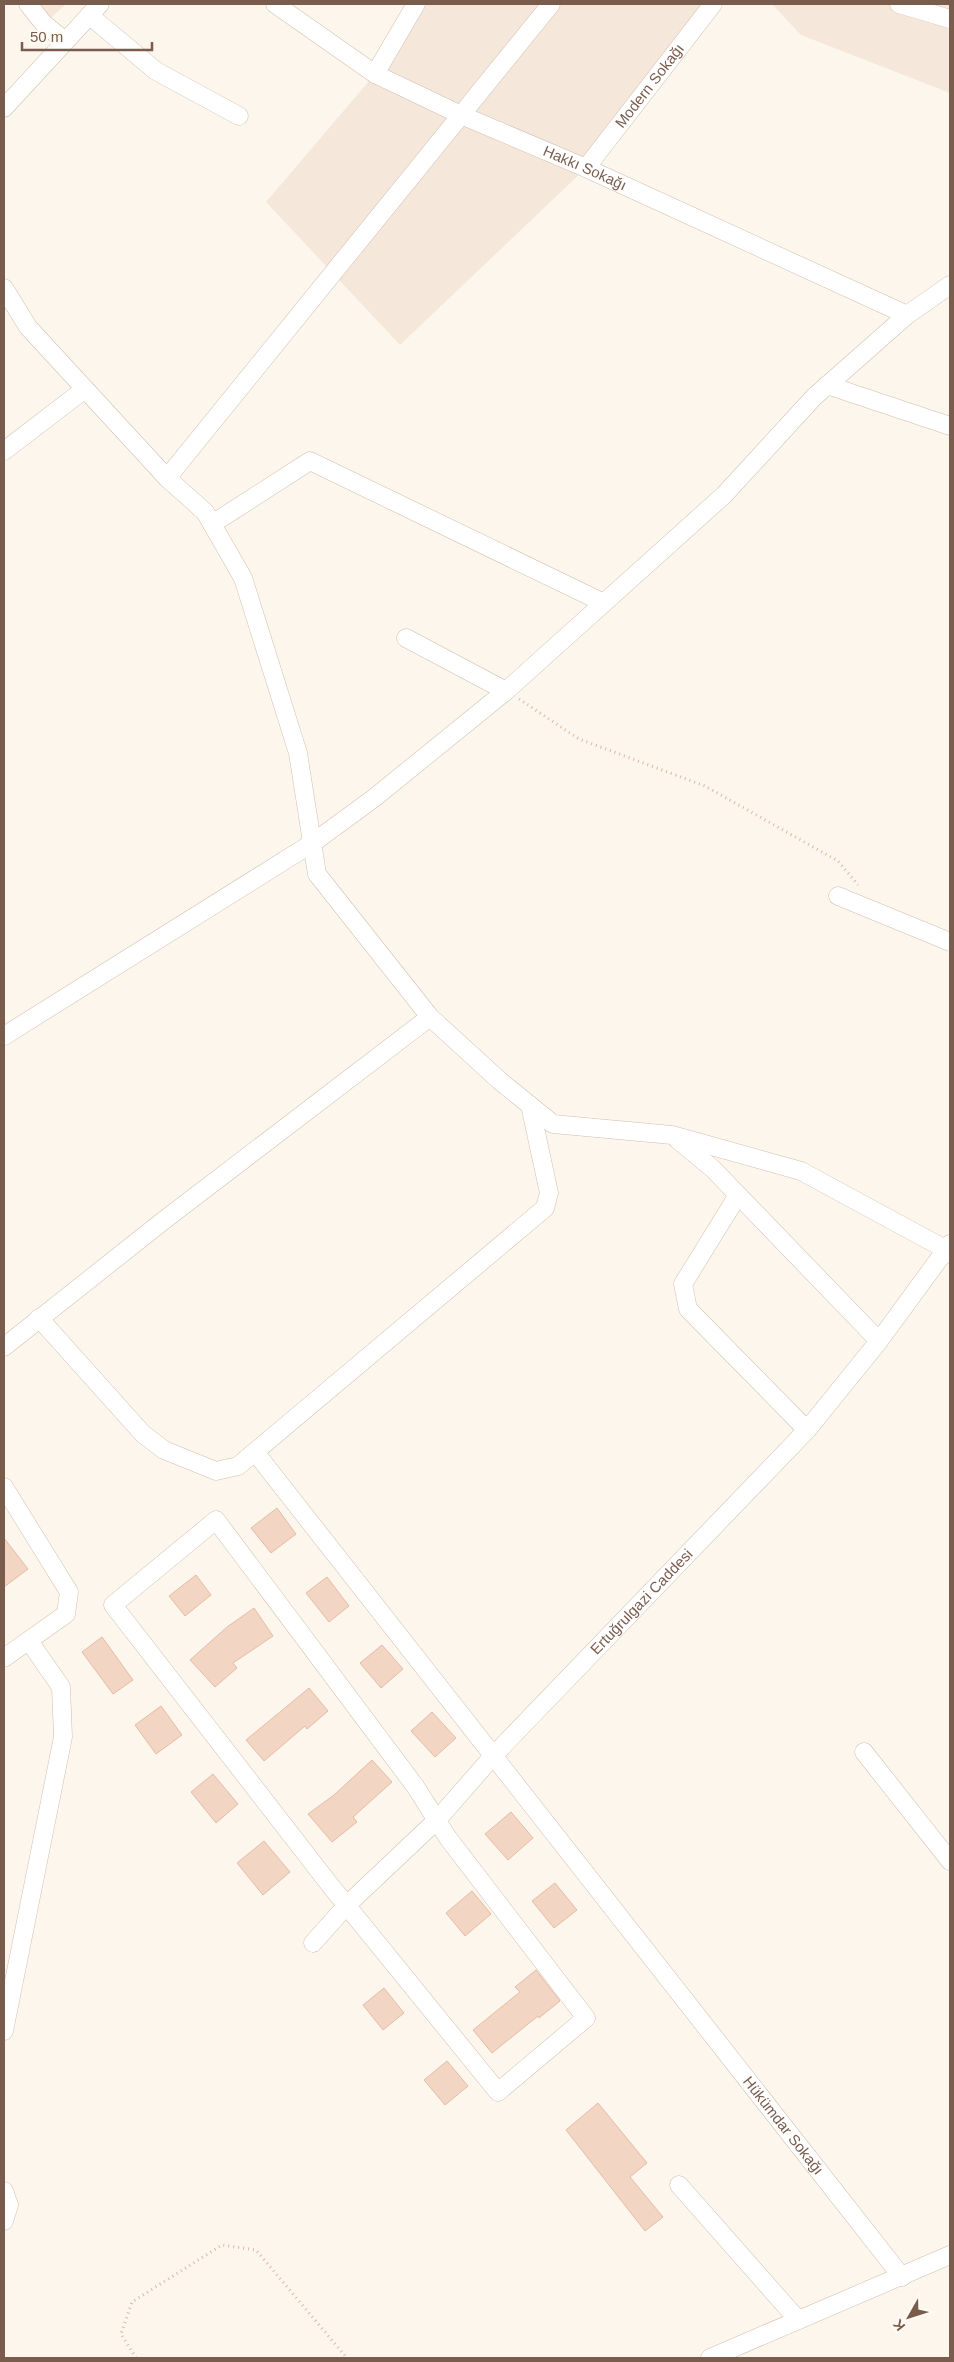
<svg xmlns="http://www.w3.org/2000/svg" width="954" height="2362" font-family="Arial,sans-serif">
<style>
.residential{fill:#f5e8da}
.building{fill:#f3d5c3;stroke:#e6bba3}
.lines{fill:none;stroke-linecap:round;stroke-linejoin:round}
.minor-casing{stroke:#d1beb0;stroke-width:19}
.path{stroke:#d9b8a5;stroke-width:3;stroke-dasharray:1 4;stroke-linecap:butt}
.minor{stroke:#fff;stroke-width:18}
.labels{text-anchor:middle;stroke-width:4;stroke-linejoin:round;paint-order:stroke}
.street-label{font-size:15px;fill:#7a5c4d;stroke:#fffaf3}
</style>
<rect width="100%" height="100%" fill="#fdf6ec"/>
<!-- residential -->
<g class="residential">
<path d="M28 4H66L44 24Z"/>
<path d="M416 4H713L586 168 400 345 266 202 375 74Z"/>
<path d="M772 4H950V93L801 35Z"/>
</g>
<!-- building -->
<g class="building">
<path d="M277 1508 296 1534 271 1553 251 1528Z"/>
<path d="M4 1538 28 1569 4 1587Z"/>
<path d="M196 1575 211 1595 185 1616 169 1596Z"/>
<path d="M327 1577 349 1606 329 1622 306 1593Z"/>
<path d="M254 1608 273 1636 233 1663 237 1668 215 1687 190 1660 227 1627Z"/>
<path d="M102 1637 133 1680 113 1694 82 1652Z"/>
<path d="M382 1645 403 1669 381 1688 360 1663Z"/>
<path d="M309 1688 328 1711 307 1729 305 1726 264 1761 246 1740Z"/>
<path d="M161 1706 182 1735 156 1754 135 1725Z"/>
<path d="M432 1712 456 1738 435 1757 411 1731Z"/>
<path d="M372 1760 392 1782 353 1817 357 1822 332 1842 308 1814 334 1795Z"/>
<path d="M213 1774 238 1804 216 1823 191 1792Z"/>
<path d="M511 1812 533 1838 508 1860 485 1834Z"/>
<path d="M264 1841 290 1872 263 1895 237 1863Z"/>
<path d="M555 1883 577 1910 554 1928 532 1901Z"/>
<path d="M472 1891 491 1914 465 1936 446 1913Z"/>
<path d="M536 1970 560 2001 539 2018 538 2016 492 2053 473 2030 520 1992 515 1987Z"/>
<path d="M384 1988 404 2013 383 2030 363 2005Z"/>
<path d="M447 2061 468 2086 445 2105 424 2080Z"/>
<path d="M598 2103 647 2163 630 2177 663 2217 645 2231 566 2130Z"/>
</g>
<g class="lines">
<defs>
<g id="minor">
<path d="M28 4 44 24 65 41"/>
<path id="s1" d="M275 4 375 74 461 115 586 168 907 315"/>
<path d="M899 4 950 19"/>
<path d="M89 15 156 71 239 116"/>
<path d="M375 74 416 4"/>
<path d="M4 108 100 4"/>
<path id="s2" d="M586 168 713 4"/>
<path d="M4 288 28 327 167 478 205 512 212 524 243 578 298 753 317 874 430 1017 500 1081 553 1124 672 1135 801 1171 945 1249 950 1254"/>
<path d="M827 385 950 426"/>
<path d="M4 451 85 389"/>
<path d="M167 478 551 4"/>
<path d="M212 524 310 461 604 603"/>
<path d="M406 638 506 691"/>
<path d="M838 896 950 942"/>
<path d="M4 1036 314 842 374 798 506 691 724 495 814 397 907 315 950 285"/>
<path d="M678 1140 713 1169 879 1341"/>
<path d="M738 1195 683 1284 688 1309 807 1430"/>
<path d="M39 1318 143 1434 164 1450 216 1471 238 1466 545 1208 549 1193 530 1105"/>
<path d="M4 1347 163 1221 430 1017"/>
<path id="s3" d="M255 1452 902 2277"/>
<path d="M4 1487 69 1592 66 1614 4 1658"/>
<path d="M216 1520 415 1786 448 1838 586 2018 498 2092 330 1885 113 1605Z"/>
<path d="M864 1752 950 1861"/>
<path id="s4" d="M313 1943 347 1905 437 1820 493 1756 807 1430 879 1341 950 1244"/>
<path d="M4 2031 63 1737 61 1687 29 1641"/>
<path d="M679 2185 798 2320"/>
<path d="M4 2191 9 2205 4 2221"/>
<path d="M710 2358 950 2255"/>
</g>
</defs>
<!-- minor casing -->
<use href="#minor" class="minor-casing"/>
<!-- path -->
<g class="path">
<path d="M519 699 579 739 705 786 838 861 858 885"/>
<path d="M136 2358 121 2334 132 2302 222 2245 256 2250 347 2358"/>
</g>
<!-- minor -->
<use href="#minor" class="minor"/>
</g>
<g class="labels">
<!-- street labels -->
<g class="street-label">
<text dy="5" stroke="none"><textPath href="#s2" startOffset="104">Modern Sokağı</textPath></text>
<text dy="5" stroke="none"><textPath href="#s1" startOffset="352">Hakkı Sokağı</textPath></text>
<text dy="5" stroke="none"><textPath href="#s4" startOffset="474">Ertuğrulgazi Caddesi</textPath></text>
<text dy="5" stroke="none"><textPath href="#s3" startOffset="856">Hükümdar Sokağı</textPath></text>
</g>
</g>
<!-- border -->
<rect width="954" height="2362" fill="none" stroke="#7a5c4d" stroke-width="10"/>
<!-- north arrow -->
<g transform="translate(909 2317) rotate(231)" stroke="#fffaf3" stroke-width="4" paint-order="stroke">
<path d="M0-4L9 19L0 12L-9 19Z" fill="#7a5c4d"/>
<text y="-8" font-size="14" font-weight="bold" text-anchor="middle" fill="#7a5c4d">K</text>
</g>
<!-- scale -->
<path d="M22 42v8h130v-8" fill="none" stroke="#7a5c4d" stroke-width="2.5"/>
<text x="30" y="42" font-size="15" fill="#7a5c4d" stroke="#fffaf3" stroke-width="4" paint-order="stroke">50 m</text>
</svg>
